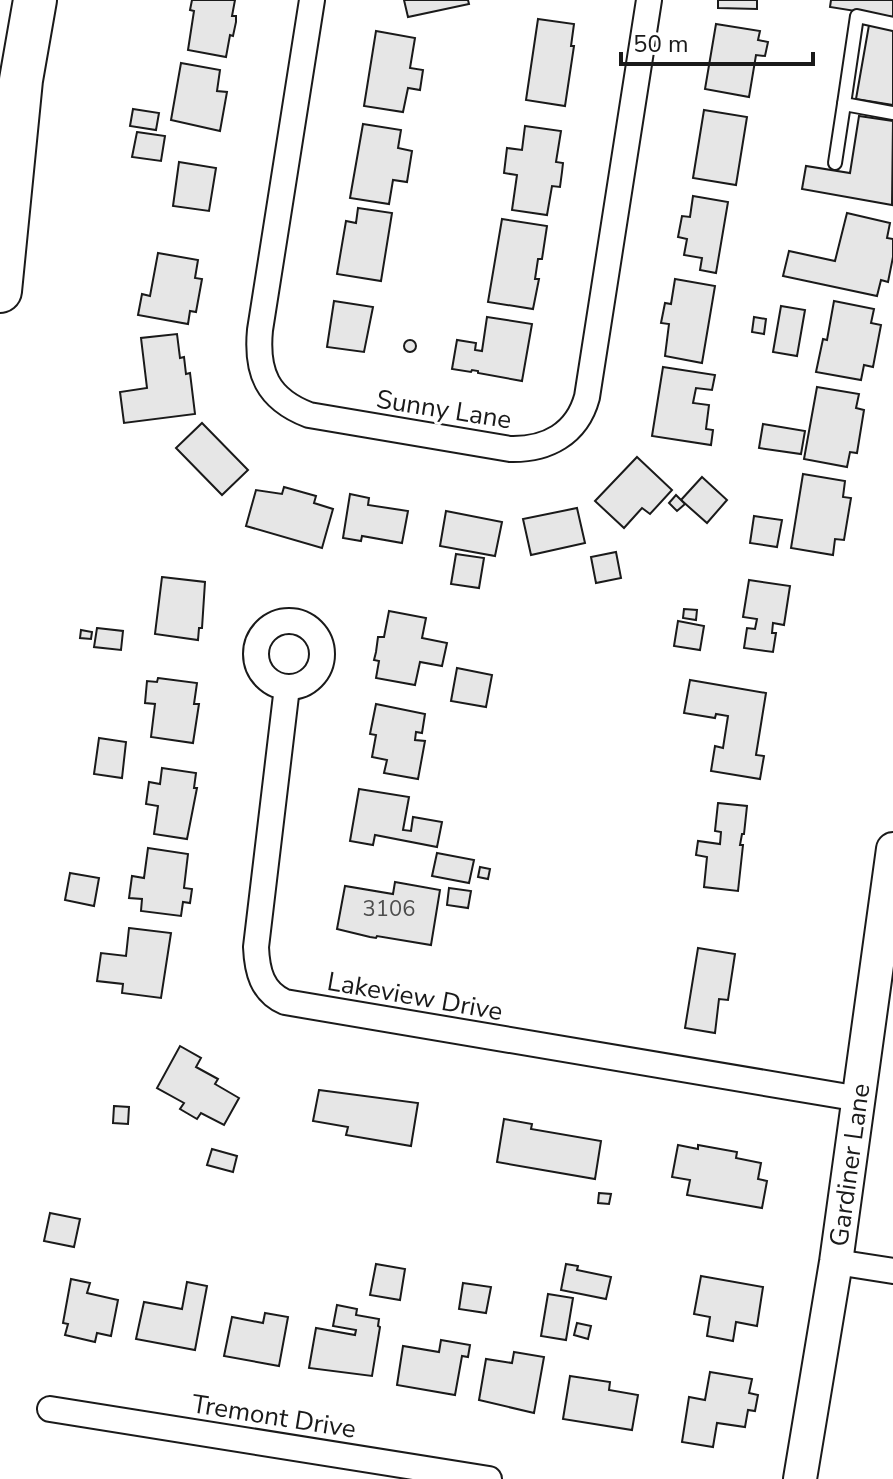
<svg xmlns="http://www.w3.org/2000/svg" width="893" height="1479" font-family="'Nunito Sans',sans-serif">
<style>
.building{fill:#e6e6e6;stroke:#1a1a1a;stroke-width:2}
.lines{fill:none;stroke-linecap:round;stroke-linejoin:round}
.lane-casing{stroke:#1a1a1a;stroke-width:16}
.street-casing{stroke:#1a1a1a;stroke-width:28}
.secondary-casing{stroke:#1a1a1a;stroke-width:36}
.highway-casing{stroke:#1a1a1a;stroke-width:46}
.lane{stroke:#fff;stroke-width:12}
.street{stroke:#fff;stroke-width:24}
.secondary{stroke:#fff;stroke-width:32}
.highway{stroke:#fff;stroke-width:42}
.labels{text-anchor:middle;stroke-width:6;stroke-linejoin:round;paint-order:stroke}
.number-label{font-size:22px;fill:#4d4d4d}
.street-label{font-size:26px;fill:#1a1a1a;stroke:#fff}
</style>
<rect width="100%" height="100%" fill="#fff"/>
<!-- building -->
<g class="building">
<path d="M192 0H235L232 16H236V22L233 36 230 35 226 57 188 50 194 11 190 10Z"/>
<path d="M404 0H468L469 4 408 17Z"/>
<path d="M718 0H757V9L718 8Z"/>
<path d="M831 0H893V17L830 7Z"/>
<path d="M538 19 574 24 571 46H574L565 106 526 100Z"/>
<path d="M716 24 760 31 758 40 768 42 765 56 756 55 749 97 705 89Z"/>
<path d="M869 25 893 29V105L856 99Z"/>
<path d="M376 31 415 38 410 68 423 70 420 90 408 88 403 112 364 106Z"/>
<path d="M181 63 220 70 217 91 227 92 220 131 171 120Z"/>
<path d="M133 109 159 113 156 130 130 126Z"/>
<path d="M704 110 747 117 736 185 693 178Z"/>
<path d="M859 116 893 121 892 205 802 189 806 166 850 173Z"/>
<path d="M363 124 401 130 398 148 412 151 407 182 393 180 389 204 350 198Z"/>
<path d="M525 126 561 131 556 162 563 163 562 172 560 187 552 186 547 215 512 210 517 175 504 173 507 148 522 150Z"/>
<path d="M137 132 165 136 161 161 132 157Z"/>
<path d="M179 162 216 168 209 211 173 206Z"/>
<path d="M693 196 728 202 716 273 700 270 702 258 684 255 687 239 678 237 682 216 690 217Z"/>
<path d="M358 208 392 213 381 281 337 274 346 221 356 223Z"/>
<path d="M847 213 890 223 887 238 893 239V257L888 282 881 280 877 296 783 276 789 251 835 261Z"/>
<path d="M502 219 547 226 542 259H538L535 279H539L533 309 488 302Z"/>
<path d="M158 253 198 260 195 278 202 279 196 312 190 311 188 324 138 315 142 294 150 296Z"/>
<path d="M675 279 715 286 702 363 665 356 669 324 661 323 665 303 671 304Z"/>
<path d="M334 301 373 307 364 352 327 347Z"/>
<path d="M834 301 874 309 871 323 881 325 873 367 864 365 861 380 816 372 823 339 827 340Z"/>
<path d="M781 306 805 310 797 356 773 352Z"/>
<path d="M487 317 532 324 522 381 478 373V371L472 370 471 372 452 369 457 340 476 343 475 350 482 351Z"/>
<path d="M754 317 766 319 764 334 752 332Z"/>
<path d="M177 334 180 358 184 357 186 374 190 373 195 414 124 423 120 392 147 388 141 338Z"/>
<circle cx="410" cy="346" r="6"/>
<path d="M663 367 715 375 712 390 696 388 693 403 709 405 706 429 713 430 711 445 652 436Z"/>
<path d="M817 387 859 394 856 408 864 410 857 453 850 452 847 467 804 459Z"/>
<path d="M202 423 248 470 222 495 176 448Z"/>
<path d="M763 424 805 431 801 454 759 448Z"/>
<path d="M637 457 672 490 650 514 642 508 624 528 595 501Z"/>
<path d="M803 474 845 481 843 497 851 498 844 540 835 539 833 555 791 548Z"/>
<path d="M702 477 727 500 707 523 681 500Z"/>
<path d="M284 487 316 496 314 503 333 509 322 548 246 526 256 490 282 494Z"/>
<path d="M350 494 369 498 368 505 408 511 402 543 362 536 361 541 343 538Z"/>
<path d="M676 495 685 504 677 511 669 503Z"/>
<path d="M577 508 585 543 531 555 523 519Z"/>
<path d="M446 511 502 522 495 556 440 546Z"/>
<path d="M754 516 782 520 777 547 750 543Z"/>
<path d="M616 552 621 578 596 583 591 557Z"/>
<path d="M456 554 484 558 479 588 451 584Z"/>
<path d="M162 577 205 582 202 628H199L198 640 155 634Z"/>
<path d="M749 580 790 586 784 625 773 623 772 633H776L773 652 744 648 747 628 755 629 757 619 743 617Z"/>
<path d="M684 609 697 610 696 620 683 618Z"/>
<path d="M389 611 426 618 422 638 447 643 442 666 420 662 415 685 376 678 379 661 374 660 376 652 378 637H384Z"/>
<path d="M678 621 704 626 700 650 674 646Z"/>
<path d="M97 628 123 631 121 650 94 647Z"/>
<path d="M81 630 92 632 91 639 80 638Z"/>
<path d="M457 668 492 675 486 707 451 701Z"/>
<path d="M158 678 197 683 194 704H199L193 743 151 737 155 704 145 703 147 681 157 682Z"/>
<path d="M690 680 766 693 756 755 764 756 760 779 711 771 715 746 723 748 728 716 716 714 715 718 684 713Z"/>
<path d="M376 704 425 714 422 733 416 732 415 740 425 741 418 779 384 773 387 760 372 757 376 735 370 734Z"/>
<path d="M99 738 126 742 122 778 94 774Z"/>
<path d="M162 768 196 773 194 788H197L187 839 154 834 158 806 146 804 149 782 160 784Z"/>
<path d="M359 789 409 797 403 830 411 831 413 817 442 822 437 847 375 835 373 845 350 841Z"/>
<path d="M718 803 747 806 744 834H742L740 845H743L738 891 704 887 707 857 696 855 698 841 720 844 721 832 715 831Z"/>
<path d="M148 848 188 854 184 888 192 889 190 903 183 902 181 916 141 911 142 899 129 898 132 876 144 878Z"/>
<path d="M437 853 474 860 469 883 432 876Z"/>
<path d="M480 867 490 869 488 879 478 877Z"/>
<path d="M70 873 99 878 94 906 65 900Z"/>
<path d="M395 882 440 890 431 945 377 936 376 938 370 937 337 929 345 886 393 894Z"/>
<path d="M449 888 471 891 468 908 447 905Z"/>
<path d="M129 928 171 933 161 998 122 993 123 984 97 981 101 953 126 956Z"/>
<path d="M698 948 735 954 728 1000 719 999 715 1033 685 1028Z"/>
<path d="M180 1046 201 1058 196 1067 218 1079 215 1084 239 1098 224 1125 201 1113 197 1119 180 1109 184 1103 157 1088Z"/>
<path d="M319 1090 418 1103 411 1146 346 1135 348 1127 313 1121Z"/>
<path d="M114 1106 129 1107 128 1124 113 1123Z"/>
<path d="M504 1119 532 1124 531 1129 601 1141 595 1179 497 1162Z"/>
<path d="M678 1145 698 1149V1145L737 1152 736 1158 761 1163 758 1179 767 1181 762 1208 687 1195 690 1180 672 1177Z"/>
<path d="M212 1149 237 1156 233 1172 207 1165Z"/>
<path d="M599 1193 611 1194 609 1204 598 1203Z"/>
<path d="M50 1213 80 1219 74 1247 44 1241Z"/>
<path d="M376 1264 405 1269 400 1300 370 1295Z"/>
<path d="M566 1264 578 1266 577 1270 611 1277 606 1299 561 1290Z"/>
<path d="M701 1276 763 1287 757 1326 736 1322 733 1341 707 1336 710 1317 694 1314Z"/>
<path d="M71 1279 90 1283 87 1293 118 1300 111 1336 97 1333 95 1342 65 1335 68 1324 63 1323Z"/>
<path d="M187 1282 207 1286 195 1350 136 1339 144 1302 182 1309Z"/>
<path d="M463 1283 491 1287 486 1313 459 1309Z"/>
<path d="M548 1294 573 1298 566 1340 541 1336Z"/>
<path d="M337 1305 357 1309 356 1315 379 1319 378 1326 380 1327 372 1376 309 1368 316 1328 355 1335 356 1330 333 1326Z"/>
<path d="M265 1313 288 1317 279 1366 224 1356 232 1317 263 1323Z"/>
<path d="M577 1323 591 1326 588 1339 574 1335Z"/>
<path d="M441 1340 470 1345 468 1357 462 1356 455 1395 397 1385 403 1346 439 1352Z"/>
<path d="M514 1352 544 1357 534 1413 479 1400 486 1359 512 1363Z"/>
<path d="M710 1372 752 1379 749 1393 758 1395 755 1411 748 1410 745 1427 717 1423 713 1447 682 1442 689 1397 705 1400Z"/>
<path d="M570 1376 610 1382 609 1390 638 1395 632 1430 563 1419Z"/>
</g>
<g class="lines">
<defs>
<g id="lane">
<path d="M893 24 857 16 844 104 893 113"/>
<path d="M835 163 844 104"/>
</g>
<g id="street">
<path d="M312 0 260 330C256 372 267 399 309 415L510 449C547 450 577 434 587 397L649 0"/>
<circle cx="289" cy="654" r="33"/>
<path d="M287 687 256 947C257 971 262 992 285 1002L860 1099"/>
<path d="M836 1262 893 1271"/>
<path d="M50 1409 489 1479"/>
</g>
<g id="secondary">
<path id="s1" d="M800 1479 836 1262 893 849"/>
</g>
<path id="highway" d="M0 291 21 80 35 0"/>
</defs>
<!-- lane casing -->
<use href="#lane" class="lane-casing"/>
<!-- street casing -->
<use href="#street" class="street-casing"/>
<!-- secondary casing -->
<use href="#secondary" class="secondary-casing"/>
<!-- highway casing -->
<use href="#highway" class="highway-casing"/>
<!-- lane -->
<use href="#lane" class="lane"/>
<!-- street -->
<use href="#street" class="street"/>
<!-- secondary -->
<use href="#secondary" class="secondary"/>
<!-- highway -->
<use href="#highway" class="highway"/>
</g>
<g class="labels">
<!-- number labels -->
<g class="number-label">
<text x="389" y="916">3106</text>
</g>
<!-- street labels -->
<g class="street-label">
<text transform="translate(444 409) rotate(9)" y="9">Sunny Lane</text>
<text transform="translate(415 996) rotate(10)" y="9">Lakeview Drive</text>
<text dy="9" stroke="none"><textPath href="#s1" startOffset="318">Gardiner Lane</textPath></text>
<text transform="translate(274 1416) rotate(9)" y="9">Tremont Drive</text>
</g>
</g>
<!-- scale -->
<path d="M621 52v12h192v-12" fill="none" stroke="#1a1a1a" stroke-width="4"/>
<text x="633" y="52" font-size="24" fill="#1a1a1a" stroke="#ffffff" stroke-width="6" paint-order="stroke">50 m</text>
</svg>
